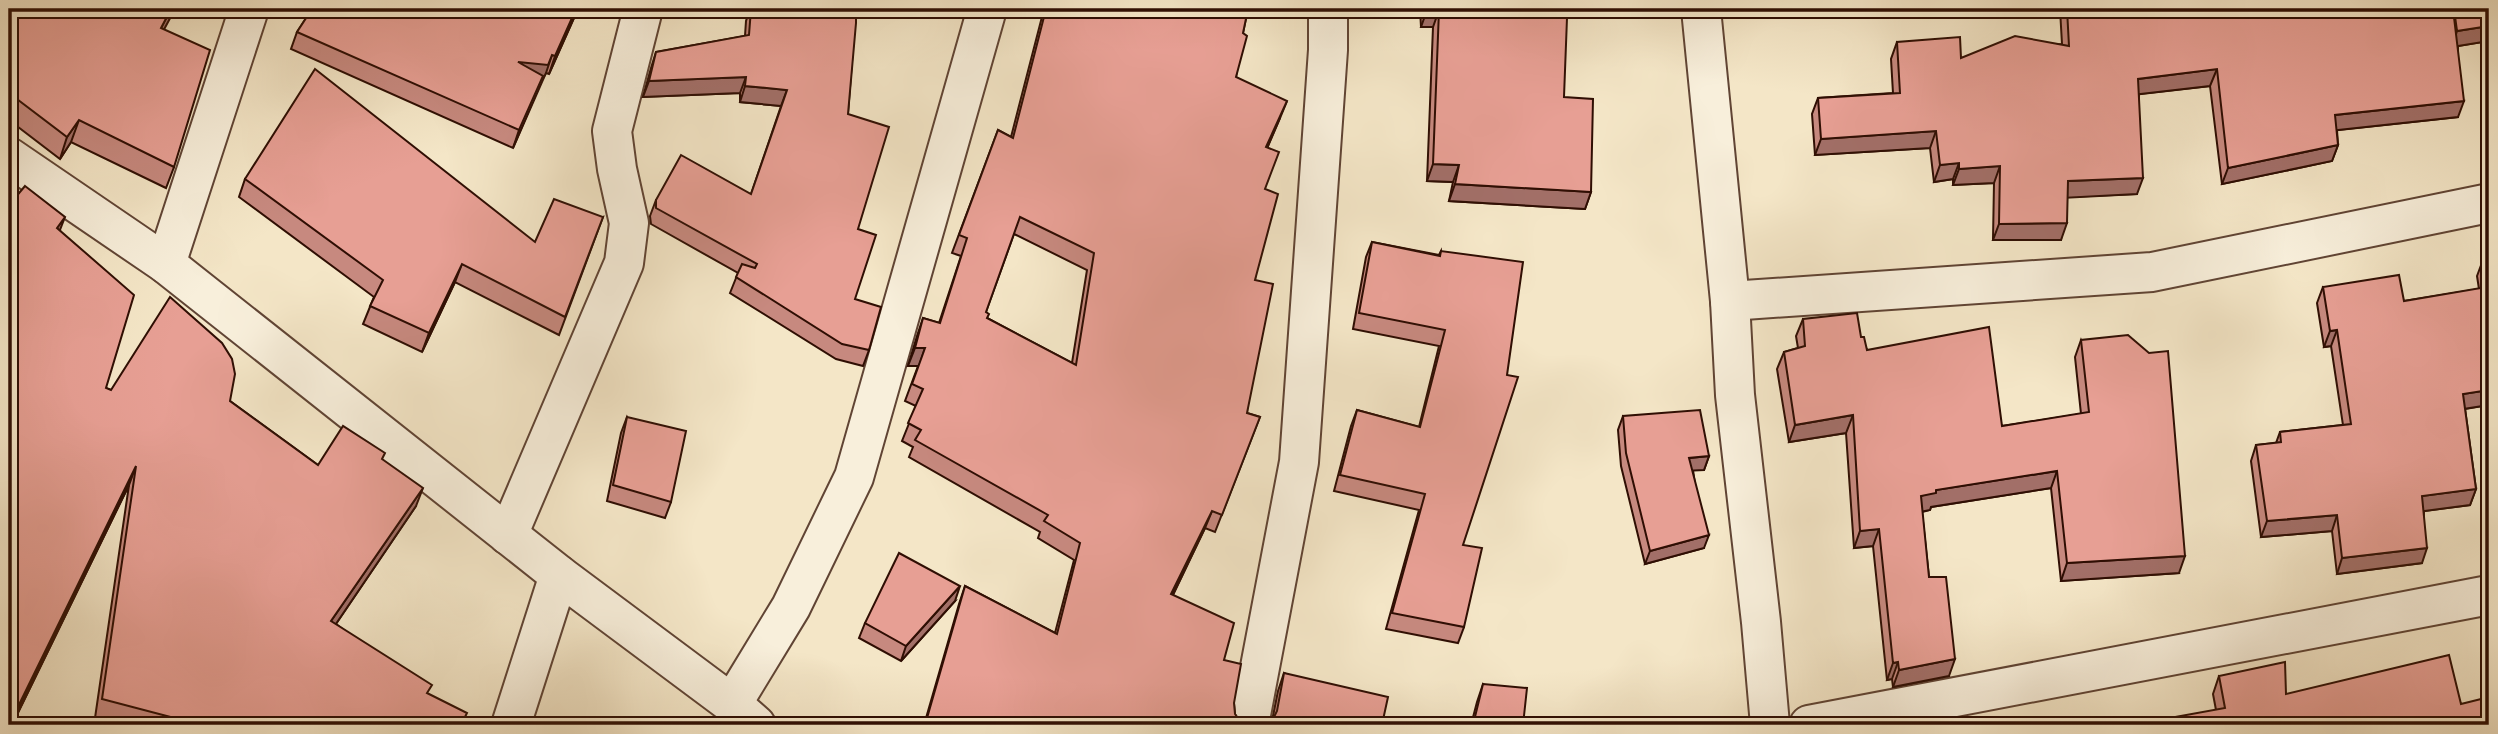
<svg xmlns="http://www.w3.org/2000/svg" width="2498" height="734" font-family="'Libre Caslon Text',serif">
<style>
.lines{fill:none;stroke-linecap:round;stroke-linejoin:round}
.street-casing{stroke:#604434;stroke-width:42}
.street{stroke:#f8efdb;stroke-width:38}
.wall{fill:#c7897f;stroke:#2f0e03;stroke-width:2;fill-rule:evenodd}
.shaded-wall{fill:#a26f68;stroke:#2f0e03;stroke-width:2}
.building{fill:#e79f94;stroke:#2f0e03;stroke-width:2;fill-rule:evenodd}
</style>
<rect width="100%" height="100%" fill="#f4e6c7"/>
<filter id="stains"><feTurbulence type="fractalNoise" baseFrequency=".00286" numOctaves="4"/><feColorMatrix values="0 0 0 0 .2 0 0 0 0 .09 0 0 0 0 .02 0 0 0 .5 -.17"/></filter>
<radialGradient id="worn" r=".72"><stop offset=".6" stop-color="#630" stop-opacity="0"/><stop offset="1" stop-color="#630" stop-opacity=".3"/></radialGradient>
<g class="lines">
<defs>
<g id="street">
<path d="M1701 9 1730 301 1735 395 1761 622 1770 725"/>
<path d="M9 157 166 264 559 575 732 704 756 725"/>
<path d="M166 264 249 9"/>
<path d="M1730 301 2152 272 2489 203"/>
<path d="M508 535 624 263 629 223 617 169 612 131 643 9"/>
<path d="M732 704 791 607 854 477 987 9"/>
<path d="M511 725 559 575"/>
<path d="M1249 725 1299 462 1328 50V9"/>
<path d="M1809 725 2489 595"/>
</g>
</defs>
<!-- street casing -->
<use href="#street" class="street-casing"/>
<!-- street -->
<use href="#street" class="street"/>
</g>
<!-- wall -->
<g class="wall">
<path d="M9 9 164 29 174 167 166 188 71 142 60 159 9 120Z"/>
<path d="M312 9H578L549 74 546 73 541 82 513 148 291 49 297 32Z"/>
<path d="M750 9H856L848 114 858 229 855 299 869 350 863 366 836 359 730 293 738 273 651 224 650 216 656 200 751 194 781 106 740 102V93L643 97 651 68 656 52 745 36 746 21Z"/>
<path d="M1044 9H1248L1243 33 1236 77 1280 118 1267 148 1265 189 1255 280 1247 413 1260 417 1215 532 1205 528 1173 595 1224 660 1234 703 1235 714 1241 723 1244 725H924L959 604 965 586 1055 633 1074 560 1038 538 1040 532 909 457 913 447 902 441 916 406 905 401 918 366H908L917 336 923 318 939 323 961 256 952 253 998 130 1011 137ZM1014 234 1087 270 1072 363 987 318 986 312Z"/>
<path d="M1420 9H1501V18L1564 97 1591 192 1585 209 1449 201 1453 182 1427 181 1433 27H1421Z"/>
<path d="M2060 9H2367V10L2489 9V41L2458 46V117L2337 130 2338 145 2332 161 2222 184 2210 86 2139 94 2137 194 2067 197 2061 240H1993L1994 183 1953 185V179L1934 182 1930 148 1815 155 1812 114 1818 98 1893 93 1891 59 1897 42 1961 58 2062 44Z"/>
<path d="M245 179 535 242 603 217 559 335 455 282 422 352 363 324 374 297 239 197Z"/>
<path d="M60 230 106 388 111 390 230 401 318 465 383 460 416 506 336 624 428 694 463 725H123L95 718 129 485 12 725H9Z"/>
<path d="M1372 242 1439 255 1441 251 1463 545 1464 627 1458 643 1386 629 1419 510 1334 491 1351 426 1357 410 1419 427 1439 346 1353 329 1366 257Z"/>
<path d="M2489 259V405L2465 409 2476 489 2470 505 2424 511 2422 563 2337 574 2332 531 2261 537 2251 461 2256 445 2276 443 2280 432 2343 425 2331 346 2324 347 2317 303 2323 287 2404 301 2479 289 2477 276 2483 260Z"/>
<path d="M1803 319 1861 337 1867 350 2002 426 2081 414 2075 357 2081 340 2179 573 2061 581 2051 488 1931 507 1930 510 1922 512 1929 577 1949 676 1893 687 1892 679 1887 680 1873 546 1854 548 1846 433 1789 442 1777 369 1784 352 1798 348 1796 336Z"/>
<path d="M1623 416 1709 456 1704 470H1693L1704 548 1645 564 1621 466 1618 430Z"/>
<path d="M627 417 671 502 665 518 607 501 621 433Z"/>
<path d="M955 601 901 661 859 638 865 623Z"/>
<path d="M1284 673 1383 720 1272 721 1278 691Z"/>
<path d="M2219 676 2286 694 2461 704 2489 725 2216 710 2213 694Z"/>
<path d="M1483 684 1523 725H1471L1477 702Z"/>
</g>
<!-- shaded-wall -->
<g class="shaded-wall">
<path d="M171 9H175L153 50 161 28Z"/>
<path d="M576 9H578L549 74 555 56Z"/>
<path d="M1427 10H1439L1433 27H1421Z"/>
<path d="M2489 26V41L2452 47 2457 31Z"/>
<path d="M552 55 546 73 513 148 519 130 518 62Z"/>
<path d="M2217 69 2210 86 2132 95 2138 79Z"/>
<path d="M746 77 740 93 643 97 649 81Z"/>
<path d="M745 86 787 90 781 106 740 102Z"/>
<path d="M1287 101 1280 118 1260 165 1266 147Z"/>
<path d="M2464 101 2458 117 2329 131 2335 115Z"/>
<path d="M79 120 71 142 60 159 67 137Z"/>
<path d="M1936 131 1930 148 1815 155 1821 139Z"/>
<path d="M2338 145 2332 161 2222 184 2228 168Z"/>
<path d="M1959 163 1953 179 1934 182 1940 165Z"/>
<path d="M1433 164 1459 165 1453 182 1427 181Z"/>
<path d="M2000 166 1994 183 1953 185 1959 169Z"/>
<path d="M2143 178 2137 194 2062 198 2068 181Z"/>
<path d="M1455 184 1591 192 1585 209 1449 201Z"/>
<path d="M65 217 58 235 57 228Z"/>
<path d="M2067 223 2061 240H1993L1999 224Z"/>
<path d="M462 264 455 282 422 352 429 333Z"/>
<path d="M2337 330 2331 346 2324 347 2330 331Z"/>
<path d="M915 348H925L919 366H908Z"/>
<path d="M2489 390V405L2457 410 2463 394Z"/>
<path d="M1853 415 1846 433 1789 442 1795 425Z"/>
<path d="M1709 456 1704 470 1684 471 1689 458Z"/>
<path d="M136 466 129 485 12 725H10Z"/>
<path d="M2057 471 2051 488 1931 507 1930 510 1915 513 1921 496 1936 490Z"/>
<path d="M423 488 416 506 325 640 331 621Z"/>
<path d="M2476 489 2470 505 2417 512 2422 496Z"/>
<path d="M1212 511 1205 528 1165 611 1171 594Z"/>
<path d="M2337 515 2332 531 2261 537 2267 521Z"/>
<path d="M1879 529 1873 546 1854 548 1860 531Z"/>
<path d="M1709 535 1704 548 1645 564 1650 551Z"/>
<path d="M2427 548 2422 563 2337 574 2342 558Z"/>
<path d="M2185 556 2179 573 2061 581 2067 563Z"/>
<path d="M960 586 955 601 901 661 906 646Z"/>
<path d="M1955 659 1949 676 1893 687 1899 670Z"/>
<path d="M1898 662 1892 679 1887 680 1893 663Z"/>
</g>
<!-- building -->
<g class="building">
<path d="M9 9H171L161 28 210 50 174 167 79 120 67 137 9 93Z"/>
<path d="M312 9H576L555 56 552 55 548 65 518 62 543 76 519 130 297 32Z"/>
<path d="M751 9H856V23L848 114 889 127 858 229 876 235 855 299 881 307 869 350 842 344 736 277 742 264 755 268 757 264 656 208V200L681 155 751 194 787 90 745 86 746 77 649 81 656 52 749 35Z"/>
<path d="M1046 9H1248L1243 33 1247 36 1236 77 1287 101 1266 147 1279 152 1265 189 1278 194 1255 280 1273 284 1247 413 1260 417 1222 515 1212 511 1171 594 1234 623 1224 660 1241 664 1234 703 1235 714 1241 723 1244 725H925L965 586 1057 634 1080 543 1044 521 1048 515 915 440 921 430 908 423 923 389 912 384 925 348H915L923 318 940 323 967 238 959 235 998 130 1013 138ZM1020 217 1094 253 1076 365 987 318 989 314 986 312Z"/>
<path d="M1427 9H1501V18H1567L1564 97 1593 99 1591 192 1455 184 1459 165 1433 164 1439 10H1427Z"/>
<path d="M2067 9H2367V10L2375 9H2453L2464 101 2335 115 2338 145 2228 168 2217 69 2138 79 2143 178 2068 181 2067 223 1999 224 2000 166 1959 169V163L1940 165 1936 131 1821 139 1818 98 1900 93 1897 42 1960 37 1961 58 2015 36 2069 46Z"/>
<path d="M2454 9H2489V26L2457 31Z"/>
<path d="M315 69 535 242 554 199 603 217 565 317 462 264 429 333 370 306 383 280 245 179Z"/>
<path d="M25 186 65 217 57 228 134 295 106 388 111 390 170 297 222 343 232 359 235 374 230 401 318 465 343 426 385 453 382 459 423 488 331 621 432 685 427 693 467 713 461 725H201L102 699 136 466 9 725V205Z"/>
<path d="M1372 242 1440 256 1441 251 1523 262 1507 375 1518 377 1463 545 1482 548 1464 627 1392 613 1425 494 1340 475 1357 410 1420 427 1445 330 1359 313Z"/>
<path d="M2489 259V390L2463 394 2476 489 2422 496 2427 548 2342 558 2337 515 2267 521 2256 445 2281 442 2280 432 2351 424 2337 330 2330 331 2323 287 2399 275 2404 301 2487 287 2483 260Z"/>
<path d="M1857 313 1861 337H1864L1867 350 1989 327 2002 426 2089 412 2081 340 2128 335 2149 353 2168 351 2185 556 2067 563 2057 471 1936 490V493L1921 496 1929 577H1946L1955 659 1899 670 1898 662 1893 663 1879 529 1860 531 1853 415 1795 425 1784 352 1805 346 1803 319Z"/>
<path d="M1700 410 1709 456 1689 458 1709 535 1650 551 1626 453 1623 416Z"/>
<path d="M627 417 686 431 671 502 613 485Z"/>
<path d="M899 553 960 586 906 646 865 623Z"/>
<path d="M2449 655 2461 704 2489 697V725H2131L2225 708 2219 676 2285 662 2286 694Z"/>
<path d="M1284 673 1388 697 1383 720 1409 725H1266L1272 721 1277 711Z"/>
<path d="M1483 684 1527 688 1523 725H1473Z"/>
<path d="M1719 720 1720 725H1688Z"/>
</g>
<!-- margin -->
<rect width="2498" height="734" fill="none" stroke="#f4e6c7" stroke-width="35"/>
<rect x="10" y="10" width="2477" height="713" fill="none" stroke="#2f0e03" stroke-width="3.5"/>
<rect x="18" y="18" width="2463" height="699" fill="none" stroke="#2f0e03" stroke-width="2"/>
<rect width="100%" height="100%" filter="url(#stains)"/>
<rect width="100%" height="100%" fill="url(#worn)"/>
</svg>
